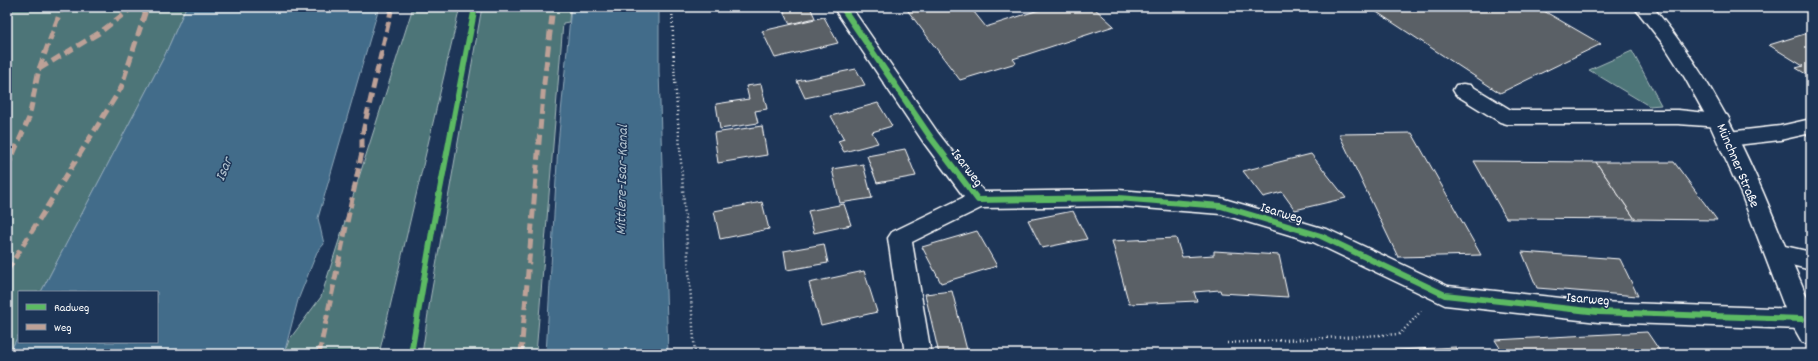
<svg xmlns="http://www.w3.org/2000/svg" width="1818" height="361" font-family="Dekko,sans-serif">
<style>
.green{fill:#4d7478;stroke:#a6babc}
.water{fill:#426c8a;stroke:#8ea7b9}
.building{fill:#5a6066;stroke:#fff}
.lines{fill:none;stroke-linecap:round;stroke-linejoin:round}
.minor-casing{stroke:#fff;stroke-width:3}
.major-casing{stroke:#fff;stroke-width:3}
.path{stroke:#fff;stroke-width:2.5;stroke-dasharray:1 3;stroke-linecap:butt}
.minor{fill:#1d3557;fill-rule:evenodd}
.major{fill:#1d3557;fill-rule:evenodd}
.quiet{stroke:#bda197;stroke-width:5;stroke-dasharray:10 5;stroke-linecap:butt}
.cycleway-casing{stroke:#1d3557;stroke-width:8}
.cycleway{stroke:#5cba63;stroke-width:6}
.labels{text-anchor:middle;stroke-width:3;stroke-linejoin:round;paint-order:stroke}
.street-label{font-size:14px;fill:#fff;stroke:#1d3557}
.water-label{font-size:15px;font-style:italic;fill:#b3c4d0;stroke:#1d3557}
</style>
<rect width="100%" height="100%" fill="#1d3557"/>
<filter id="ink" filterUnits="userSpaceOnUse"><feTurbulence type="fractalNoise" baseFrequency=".025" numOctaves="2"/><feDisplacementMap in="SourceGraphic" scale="8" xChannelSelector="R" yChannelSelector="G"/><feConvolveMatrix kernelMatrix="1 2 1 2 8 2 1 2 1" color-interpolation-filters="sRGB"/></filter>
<g filter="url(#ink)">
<!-- green -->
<g class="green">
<path d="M7 7H186L164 57 41 292H19V334L9 354H7Z"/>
<path d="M413 7H460L379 354H284L289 340 321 297Z"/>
<path d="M482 7H570L569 22 563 23 536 354H422L430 300Z"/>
<path d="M1632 51 1661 105 1649 106 1589 70Z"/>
</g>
<!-- water -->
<g class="water">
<path d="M186 7H379L318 218 324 244 317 252 298 300 284 354H9L19 334V342H157V292H41L164 57Z"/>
<path d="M571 7H659V71L668 354H546L558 145Z"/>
</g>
<!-- building -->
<g class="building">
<path d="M782 7H810L815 18 790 24Z"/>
<path d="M905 7H970L986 27 1048 7H1093L1114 26 1013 59 1016 63 960 80Z"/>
<path d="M1369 7H1537L1601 44 1500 93Z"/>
<path d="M824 17 838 43 775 58 762 31Z"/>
<path d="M1811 32V77L1796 68 1803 66 1769 45Z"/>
<path d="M856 69 865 85 805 98 797 81Z"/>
<path d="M761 84 767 109 755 111 758 123 720 129 716 104 749 99 746 86Z"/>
<path d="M878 103 892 126 872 132 878 143 844 152 838 141 844 139 831 116Z"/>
<path d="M762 126 767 155 718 163 714 133Z"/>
<path d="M1412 133 1481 255 1398 257 1339 134Z"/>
<path d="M905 149 916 176 877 183 867 156Z"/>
<path d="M1311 154 1346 198 1295 210 1282 192 1263 197 1243 171Z"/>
<path d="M1474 161 1596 162 1635 219 1506 218Z"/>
<path d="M1596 162H1674L1717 220 1635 219Z"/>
<path d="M863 164 872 198 840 203 832 169Z"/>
<path d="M762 202 769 229 720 239 714 211Z"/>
<path d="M844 204 851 225 814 233 808 211Z"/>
<path d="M1073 211 1087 239 1042 248 1028 220Z"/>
<path d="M977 231 997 266 941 283 922 247Z"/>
<path d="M1176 238 1182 257 1214 255V251L1279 255 1288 297 1221 293 1220 290 1194 292 1197 301 1129 304 1112 241Z"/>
<path d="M824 244 828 263 787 270 784 251Z"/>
<path d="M1522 252 1620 259 1638 296 1537 288Z"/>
<path d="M864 271 877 312 821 325 809 283Z"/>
<path d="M952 291 968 354H939L925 294Z"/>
<path d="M1647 332 1662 354H1504L1495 340Z"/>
<path d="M1456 347 1460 354H1331L1398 350Z"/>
</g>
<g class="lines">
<defs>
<g id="minor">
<path d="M833 7H851L938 133 984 192 1118 190 1221 198 1329 230 1448 286 1598 302 1802 309 1811 312V326L1802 329 1598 322 1445 305 1313 242 1221 214 1118 206 981 208 912 242 931 354H905L888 238 892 232 964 197 924 143Z"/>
<path d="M1463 84 1470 85 1511 110H1678L1727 115 1730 120 1727 125 1720 127 1678 124H1507L1500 122 1456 95 1453 90 1456 85Z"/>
<path d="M1811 119V133L1780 140 1728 146 1721 144 1717 139 1721 134 1728 132 1780 126Z"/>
<path d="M1776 244 1811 252V270L1768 259 1764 253 1768 247Z"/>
</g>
<path id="major" d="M1634 7H1653C1713 80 1749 154 1783 241 1792 264 1804 286 1811 309 1813 320 1811 334 1811 345L1802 342 1789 319 1742 196 1706 116 1685 78 1664 45Z"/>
</defs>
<!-- minor casing -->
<use href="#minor" class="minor-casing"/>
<!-- major casing -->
<use href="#major" class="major-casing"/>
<!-- path -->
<g class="path">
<path d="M672 7 674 66 695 354"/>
<path d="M1227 343 1400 334 1421 311"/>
</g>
<!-- minor -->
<use href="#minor" class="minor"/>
<!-- major -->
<use href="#major" class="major"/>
<!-- quiet -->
<g class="quiet">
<path d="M39 69 99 33 133 7"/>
<path d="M7 168 29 118 39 69 62 7"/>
<path d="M7 271 121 88 147 7"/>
<path d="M319 354 362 152V136L392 7"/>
<path d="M521 354 544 83 553 7"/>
</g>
<defs>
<g id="cycleway">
<path d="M842 7 931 138 978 200 1118 198 1221 206 1321 236 1445 295 1598 312 1802 319"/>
<path d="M411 354 433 226 475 7"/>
</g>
</defs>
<!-- cycleway casing -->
<use href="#cycleway" class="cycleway-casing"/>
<!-- cycleway -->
<use href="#cycleway" class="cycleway"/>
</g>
</g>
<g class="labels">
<!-- street labels -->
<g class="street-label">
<text transform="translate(1739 165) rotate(67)" y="5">Münchner Straße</text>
<text transform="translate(968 167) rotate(53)" y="5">Isarweg</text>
<text transform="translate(1282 212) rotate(17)" y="5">Isarweg</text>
<text transform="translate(1588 298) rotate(5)" y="5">Isarweg</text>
</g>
<!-- water labels -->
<g class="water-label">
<text transform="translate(223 169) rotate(-68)" y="5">Isar</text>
<text transform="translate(621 180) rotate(-89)" y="5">Mittlere-Isar-Kanal</text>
</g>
</g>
<!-- margin -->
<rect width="1818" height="361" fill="none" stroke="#1d3557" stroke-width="24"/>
<rect x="12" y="12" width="1794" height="337" fill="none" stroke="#fff" stroke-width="1.5" filter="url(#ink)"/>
<!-- legend -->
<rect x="18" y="291" width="140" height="52" fill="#1d3557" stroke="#77869a"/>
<rect x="26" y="304" width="20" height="6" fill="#5cba63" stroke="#77869a"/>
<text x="54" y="311" font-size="12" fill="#ffffff">Radweg</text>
<rect x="26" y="324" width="20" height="6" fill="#bda197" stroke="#77869a"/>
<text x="54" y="331" font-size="12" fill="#ffffff">Weg</text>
</svg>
